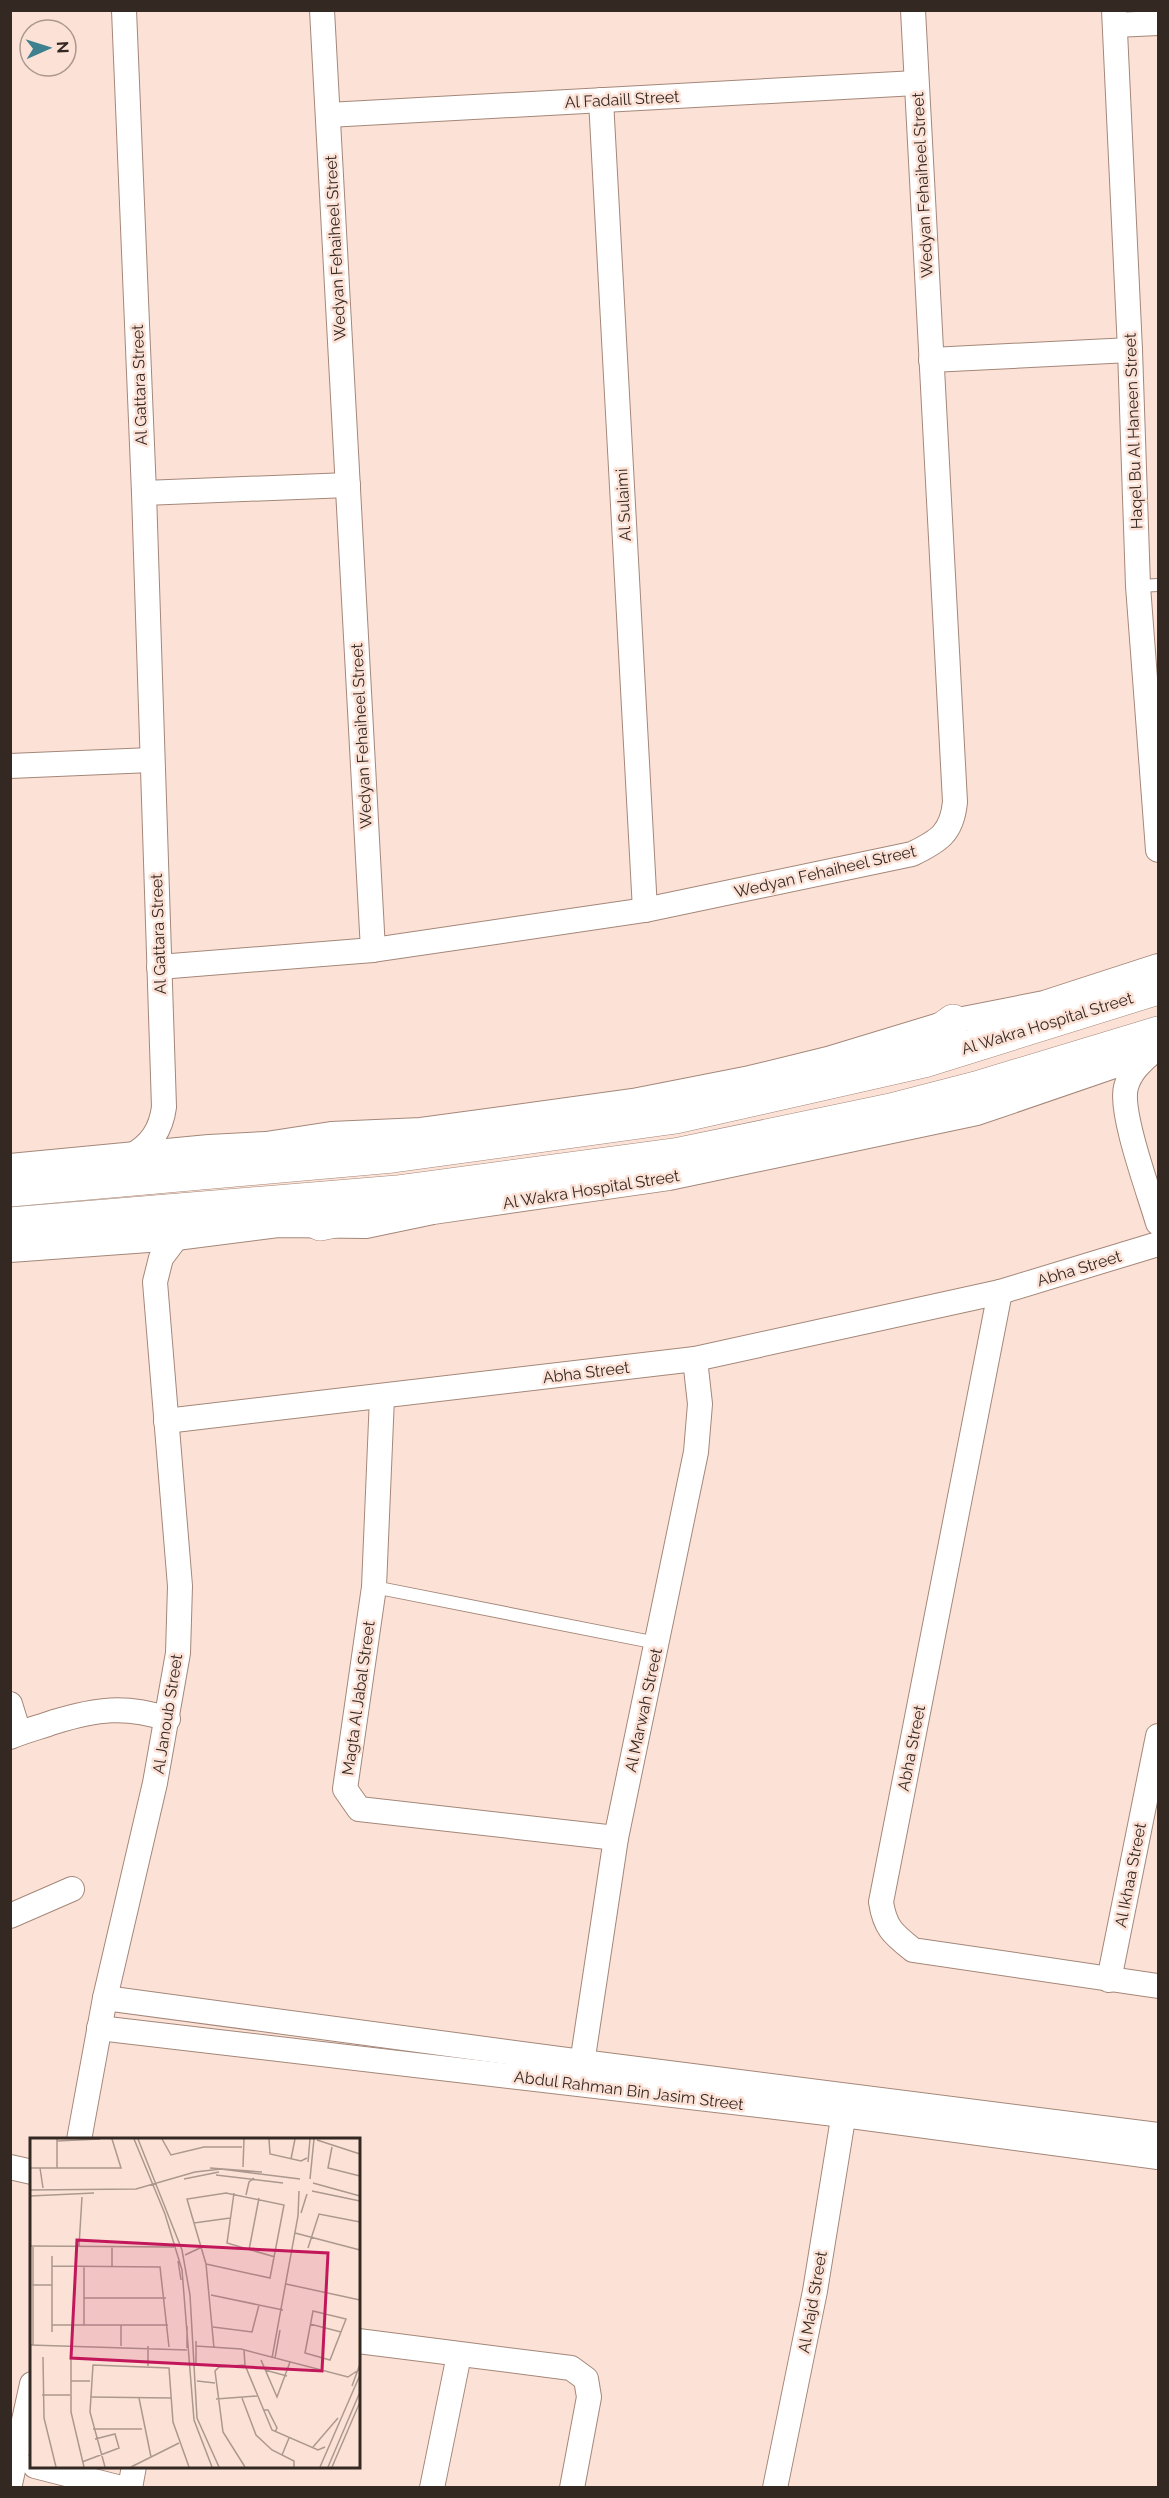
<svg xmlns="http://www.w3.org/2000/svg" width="1169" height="2498" font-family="Raleway,sans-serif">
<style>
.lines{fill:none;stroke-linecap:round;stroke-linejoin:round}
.lane-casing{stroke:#a48779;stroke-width:14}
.street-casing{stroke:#a48779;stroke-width:26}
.secondary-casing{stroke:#a48779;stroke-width:34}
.lane{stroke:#fff;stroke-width:12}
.street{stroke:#fff;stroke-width:24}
.secondary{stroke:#fff;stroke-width:33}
.labels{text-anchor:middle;stroke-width:5;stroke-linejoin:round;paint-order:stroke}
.street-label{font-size:16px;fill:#342823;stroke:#fce2d6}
.inset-road{fill:none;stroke:#ac988e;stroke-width:1.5}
.view{fill:#c2185b;fill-opacity:0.15;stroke:#c2185b;stroke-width:3}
.inset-edge{fill:none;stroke:#342823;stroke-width:3}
</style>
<rect width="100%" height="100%" fill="#fce2d6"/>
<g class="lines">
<defs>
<g id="lane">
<path d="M1138 586 1158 585"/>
<path d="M374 1587 657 1643"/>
</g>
<g id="street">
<path d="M124 10 144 493 164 1107C161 1130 151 1145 131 1156"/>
<path d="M322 10 373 950"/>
<path d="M1114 10 1130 350 1138 586 1158 850"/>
<path d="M1115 25 1158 23"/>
<path d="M601 100 645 910"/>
<path d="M328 115 916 83"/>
<path d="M931 360 1130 350"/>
<path d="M144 493 348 485"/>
<path d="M10 766 151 760"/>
<path d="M159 967 373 950 645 910 912 854C939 841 952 833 955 802L913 10"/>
<path d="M1150 1054C1140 1063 1130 1072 1126 1087 1119 1112 1150 1195 1158 1223"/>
<path d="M10 1166 209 1147 266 1144 331 1134 421 1130 633 1101 750 1078 828 1059 953 1021 1044 1003 1158 966"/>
<path d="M10 1250 176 1238 278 1225 366 1226 433 1212 669 1178 977 1113 1158 1051"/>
<path d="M1000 1292 881 1902C885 1928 893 1934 913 1950L1158 1986"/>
<path d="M382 1397 374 1587 345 1789 359 1809 616 1838"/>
<path d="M166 1421 695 1359 1000 1292 1158 1244"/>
<path d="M10 1704 19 1733"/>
<path d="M10 1737C24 1731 40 1727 54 1722 97 1709 125 1705 168 1719"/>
<path d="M10 1916 72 1889"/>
<path d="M1109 1980 1158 1736"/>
<path d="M105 1998 582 2062 1158 2135"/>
<path d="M99 2028 843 2115 1158 2157"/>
<path d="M580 2077 616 1838 696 1452 700 1404 695 1359"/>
<path d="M79 2140 105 1998 155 1783 178 1653 180 1586 155 1282 161 1258 176 1238"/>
<path d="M10 2167 32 2172"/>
<path d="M358 2341 571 2368 586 2379 589 2397 572 2488"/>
<path d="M35 2466 121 2488"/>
<path d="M10 2484 32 2384"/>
<path d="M130 2488 134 2466"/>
<path d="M432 2488 459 2355"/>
<path d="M775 2488 815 2291 846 2100"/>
</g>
<g id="secondary">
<path d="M901 1059 953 1021"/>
<path d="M10 1190 393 1156 676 1117 924 1061 1158 988"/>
<path d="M10 1224 397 1192 680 1154 891 1110 976 1088 1158 1033"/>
<path d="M320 1224 349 1218 380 1202"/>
</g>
</defs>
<!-- lane casing -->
<use href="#lane" class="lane-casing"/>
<!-- street casing -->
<use href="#street" class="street-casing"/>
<!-- secondary casing -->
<use href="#secondary" class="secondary-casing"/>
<!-- lane -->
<use href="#lane" class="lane"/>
<!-- street -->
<use href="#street" class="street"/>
<!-- secondary -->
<use href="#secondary" class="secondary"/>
</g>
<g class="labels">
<!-- street labels -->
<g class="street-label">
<text transform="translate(622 99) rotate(-3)" y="6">Al Fadaill Street</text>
<text transform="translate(922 185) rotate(-93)" y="6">Wedyan Fehaiheel Street</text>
<text transform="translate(335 248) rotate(-93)" y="6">Wedyan Fehaiheel Street</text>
<text transform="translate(139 385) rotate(-92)" y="6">Al Gattara Street</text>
<text transform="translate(1133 431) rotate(-92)" y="6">Haqel Bu Al Haneen Street</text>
<text transform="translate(623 505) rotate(-93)" y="6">Al Sulaimi</text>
<text transform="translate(361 736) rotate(-93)" y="6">Wedyan Fehaiheel Street</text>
<text transform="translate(825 871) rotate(-13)" y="6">Wedyan Fehaiheel Street</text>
<text transform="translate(158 934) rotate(-92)" y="6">Al Gattara Street</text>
<text transform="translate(1047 1023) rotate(-17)" y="6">Al Wakra Hospital Street</text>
<text transform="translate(591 1189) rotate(-9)" y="6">Al Wakra Hospital Street</text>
<text transform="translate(1079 1268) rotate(-17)" y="6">Abha Street</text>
<text transform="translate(586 1372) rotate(-7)" y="6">Abha Street</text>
<text transform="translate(358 1698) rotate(-82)" y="6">Magta Al Jabal Street</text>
<text transform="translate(643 1710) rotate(-78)" y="6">Al Marwah Street</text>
<text transform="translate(167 1714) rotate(-81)" y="6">Al Janoub Street</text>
<text transform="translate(911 1748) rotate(-79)" y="6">Abha Street</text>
<text transform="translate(1130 1875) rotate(-79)" y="6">Al Ikhaa Street</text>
<text transform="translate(629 2090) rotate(7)" y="6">Abdul Rahman Bin Jasim Street</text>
<text transform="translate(812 2302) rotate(-80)" y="6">Al Majd Street</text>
</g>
</g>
<!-- overview -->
<g transform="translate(30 2138)">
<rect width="330" height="330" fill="#fce2d6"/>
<path class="inset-road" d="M27 1V30M104 1 135 76 152 132 164 282 182 329M108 1 152 112 160 157 167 280 189 329M132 1 141 17 174 9H212M239 1 240 16 271 23 277 20M287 2 330 16M27 3 70 1M302 9 298 30 330 38M261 21 265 1M278 24 280 1M213 29 214 1M0 30H91L82 1M10 30 13 50M180 30 232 34M186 37 253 45M154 41 189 34M280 41 284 1M283 45 330 58M0 52 106 51 165 34 191 31 270 41M282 53 330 63M204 55 197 105 245 119M216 57 219 44 224 40M0 58 64 55M271 75 277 56M164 85 200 80M265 95 330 112M0 108 144 109M3 108V207M49 108 52 59M82 108V128M278 110 289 76 330 84M219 112 229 60M155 117 172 109M22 118V194M148 123 151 142M176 126 240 140 254 67 196 55 157 61 176 126 184 210M22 128 130 129 139 209M54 128V187M256 146 330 162M2 147H22M181 157 253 172M54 160H136M283 173 316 181 300 222 275 215ZM280 186 311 194M22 187H138M157 188V210M183 189 222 194 229 167M166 203V226M0 207 157 212M41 207V274L54 329M91 208V187M166 208 211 211 318 239 330 231M214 212 215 227 242 292 288 312 295 309M13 219 14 280 26 329M242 220 268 78 269 53M245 220 250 192M231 222 247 259 260 224M118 228V208M235 232 257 238M41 243H60M167 243 185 245M322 248 330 226M12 257H40M60 259 141 260M109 260 121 319M212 260 226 297 242 312 264 323V329M186 261 227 258M233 272H238L247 290 245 294M63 291H112M283 309 308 280M252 317 259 300M52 324 89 310 85 296 65 301M75 329 60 274 63 227 139 230 143 284 159 329M101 329 149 305M215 329 193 294 185 233 189 229 215 227M290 329 330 237M298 329 330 254M302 329 330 264"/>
<path class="view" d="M47 102 298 115 292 233 41 220Z"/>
<rect width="330" height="330" class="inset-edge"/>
</g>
<!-- border -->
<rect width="1169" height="2498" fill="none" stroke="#342823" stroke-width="24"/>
<!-- north arrow -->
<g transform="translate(48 48) rotate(87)"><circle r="28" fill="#fce2d6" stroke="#ac988e" stroke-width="1.5"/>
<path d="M0-4.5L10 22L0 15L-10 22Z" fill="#3d8090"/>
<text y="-9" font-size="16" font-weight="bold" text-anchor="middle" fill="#342823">N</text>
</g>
</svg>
